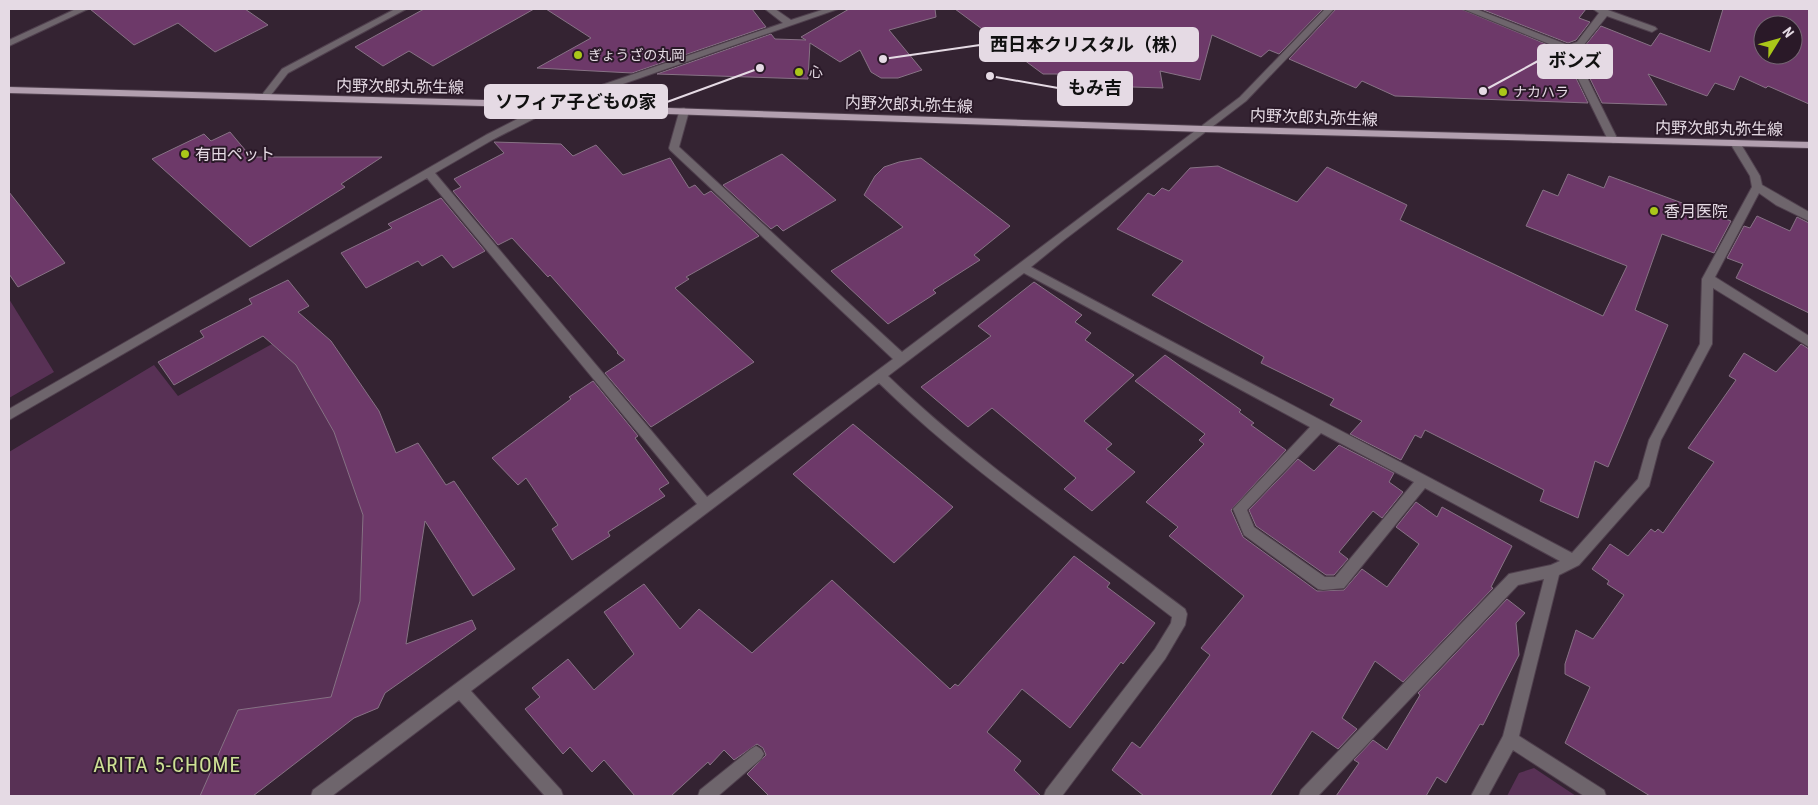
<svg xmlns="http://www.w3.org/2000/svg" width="1818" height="805" font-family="'Roboto Condensed','Noto Sans JP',sans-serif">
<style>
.green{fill:#583155}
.building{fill:#6d3969;stroke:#877285;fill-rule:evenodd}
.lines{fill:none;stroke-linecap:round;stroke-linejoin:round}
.minor-casing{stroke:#50404e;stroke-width:2}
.major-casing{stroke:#50404e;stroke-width:2}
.minor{fill:#6e656c;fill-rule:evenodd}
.major{fill:#b29faf;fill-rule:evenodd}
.poi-dot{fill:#aac719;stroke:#2a1928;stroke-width:2}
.labels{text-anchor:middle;stroke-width:4;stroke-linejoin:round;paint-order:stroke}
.far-poi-label{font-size:14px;fill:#e5dae4;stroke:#2a1928;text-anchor:start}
.street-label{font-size:16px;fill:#e5dae4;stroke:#2a1928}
.poi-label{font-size:16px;fill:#e5dae4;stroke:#2a1928;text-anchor:start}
.near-neighbourhood-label{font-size:21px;letter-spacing:1px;fill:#cee195;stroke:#2a1928}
.leader{fill:none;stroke:#e5dae4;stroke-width:2}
.callout-dot{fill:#e5dae4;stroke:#2a1928;stroke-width:2}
.callout{fill:#e5dae4;stroke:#e5dae4;stroke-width:2}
.callout-label{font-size:18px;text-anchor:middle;font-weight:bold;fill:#111}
</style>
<rect width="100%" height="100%" fill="#342332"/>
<!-- green -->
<g class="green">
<path d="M9 299 54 372 9 398Z"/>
<path d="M272 344 296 365 334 432 363 515 360 601 331 697 238 710 200 796H9V452L154 365 178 396Z"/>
<path d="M1534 768 1576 796H1507L1519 773Z"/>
</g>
<!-- building -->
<g class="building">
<path d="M90 9H245L268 25 215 52 178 23 134 45Z"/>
<path d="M424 9H534L433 66 409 51 383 66 355 47Z"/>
<path d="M546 9H752L766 27 632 73 537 68 591 38Z"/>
<path d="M849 9H935L936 17 889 30 922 70 898 78H881L871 72 860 50 840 62 810 43 808 79 657 74 771 34 775 39 806 40 801 37Z"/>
<path d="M955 9H1323L1279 54 1269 50 1261 57 1212 35 1200 80 1160 71 1163 88 1132 87V83H1107L1105 74H1043Z"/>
<path d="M1336 9H1461L1563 51 1588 103 1395 96 1362 81 1356 88 1289 59Z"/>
<path d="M1481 9H1586L1579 18 1590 22 1576 40 1568 43Z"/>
<path d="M1723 9H1809V104L1768 86 1766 88 1740 76 1734 90 1715 83 1707 96 1648 74 1667 105 1602 103 1576 50 1584 47 1601 26 1651 46 1660 33 1710 52ZM1763 25H1793V55H1763Z"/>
<path d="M230 132 251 157H382L341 184 345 187 250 247 152 159 204 134 211 141Z"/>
<path d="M494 142 561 144 573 156 596 145 623 175 670 158 689 188 695 185 704 195 711 191 759 236 686 277 689 279 675 288 754 362 651 427 605 373 625 360 617 353 618 352 550 275 548 277 512 238 498 245 453 191 461 187 454 179 504 153Z"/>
<path d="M782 154 836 200 783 231 777 225 771 229 723 185Z"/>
<path d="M921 158 1010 226 974 255 980 260 933 290 936 293 888 324 831 271 903 227 864 195 875 176 884 167 899 162Z"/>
<path d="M1218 166 1297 202 1327 167 1407 205 1400 220 1603 316 1627 266 1526 226 1543 190 1558 196 1568 174 1604 188 1609 176 1731 221 1714 253 1662 234 1635 310 1668 325 1608 467 1595 461 1578 518 1540 501 1544 490 1425 430 1421 438 1415 435 1401 460 1350 434 1362 421 1330 405 1334 399 1261 363 1264 357 1152 295 1183 261 1117 229 1148 193 1154 196 1162 188 1169 191 1190 168Z"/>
<path d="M9 192 65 263 18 287 9 274Z"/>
<path d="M441 198 485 251 453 268 442 255 422 266 418 261 366 288 341 253 392 228 388 224Z"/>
<path d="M1757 216 1790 231 1797 217 1809 223V313L1736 278 1743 264 1727 258 1744 226 1750 228Z"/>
<path d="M288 280 309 306 298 312 331 341 379 411 396 453 418 443 446 485 454 481 515 569 473 596 425 521 406 644 472 620 476 629 385 693 378 708 354 718 253 796H200L238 710 331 697 360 601 363 515 334 432 296 365 263 336 174 385 158 362 204 337 200 331 252 304 249 299Z"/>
<path d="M1034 282 1082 315 1075 322 1091 333 1085 340 1134 375 1084 421 1112 444 1106 449 1135 472 1092 511 1064 489 1076 478 992 408 968 427 921 387 991 336 978 326Z"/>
<path d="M1801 344 1809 349V796H1650L1565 743 1590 687 1565 674V664L1576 630 1593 639 1624 595 1607 584 1609 581 1592 569 1610 544 1628 556 1651 529 1655 532 1658 529 1663 533 1714 462 1688 448 1736 380 1729 376 1744 353 1776 372Z"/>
<path d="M1165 355 1241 410 1239 412 1254 423 1251 425 1286 450 1231 510 1243 537 1317 591 1344 590 1362 569 1387 587 1419 544 1396 527 1416 502 1437 517 1442 507 1512 546 1491 587 1493 588 1403 682 1375 661 1342 718 1357 729 1338 749 1312 731 1270 796H1144L1112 770 1132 742 1140 748 1210 655 1201 648 1244 596 1169 536 1178 527 1146 502 1204 444 1199 440 1205 434 1135 381Z"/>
<path d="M593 381 638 436 635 438 669 483 659 489 665 496 608 532 610 536 572 560 552 529 558 525 526 478 518 485 492 458 571 399 569 397Z"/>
<path d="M853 424 953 507 894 563 793 474Z"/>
<path d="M1339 445 1394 473 1389 482 1403 492 1382 518 1373 511 1339 552 1348 559 1334 575H1326L1256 526 1249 510 1298 459 1314 471Z"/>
<path d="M1074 556 1110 583 1107 587 1155 623 1123 664 1121 662 1070 728 1022 689 987 732 1021 761 1014 770 1041 796H769L747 774 766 755 763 748 757 744 734 760 724 750 710 765 708 762 671 796H635L604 760 592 772 570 747 563 754 525 709 540 697 532 688 568 659 594 690 634 654 604 612 644 584 680 629 699 609 752 653 832 580 950 689 955 684 958 686Z"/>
<path d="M1507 599 1525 613 1516 623 1519 655 1483 725 1480 724 1446 783 1437 777 1426 796H1336L1359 763 1354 760 1373 740 1387 750 1420 695 1418 693Z"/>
</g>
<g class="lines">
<defs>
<g id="minor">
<path d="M76 9H88L9 46V40Z"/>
<path d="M395 9H406L288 73 267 100H261V96L282 69Z"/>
<path d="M765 9H775L791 20 825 9H838L557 107 494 139 435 173 707 497 893 359 670 150 669 148 680 109 684 108 689 111 679 147 902 352 1240 97 1325 9H1334L1246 101 1064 240 1031 267 1572 553 1638 479 1649 440 1700 344 1702 279 1752 187 1750 176 1730 143 1731 141H1739L1760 176 1762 185 1809 212V221L1776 205 1759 193 1715 277 1809 336V347L1713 288 1712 344 1661 440 1649 486 1579 565 1559 575 1519 736 1604 790 1606 796H1584L1513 750 1488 796H1471L1503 736 1544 579 1518 585 1318 796H1299L1301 790 1509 574 1551 565 1560 561 1425 488 1344 588 1323 590 1318 589 1244 535 1233 509 1310 427 1024 273 888 376C979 464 1084 533 1185 609L1187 614 1185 625 1165 659 1062 796H1044L1046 790 1155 649 1171 623 1172 617C1073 540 969 471 879 383L471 691 561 790 563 796H545L459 700 332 796H311L313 790 697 504 427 178 9 420V409L486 135 549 103 783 23ZM1321 433 1414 482 1335 577H1325L1254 527 1247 510Z"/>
<path d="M1463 9H1476L1568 45 1577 42 1599 13 1593 9H1605L1655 27 1657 29 1652 32 1607 16 1583 46 1573 49 1618 140 1617 142 1613 143 1608 140 1564 50Z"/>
<path d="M756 746 761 749 764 754 761 759 718 796H698L700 790 751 749Z"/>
</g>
<path id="major" d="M9 87 553 102 610 106 1203 126 1809 142V148L1203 132 610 112 553 108 9 93Z"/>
</defs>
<!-- minor casing -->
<use href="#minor" class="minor-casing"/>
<!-- major casing -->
<use href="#major" class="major-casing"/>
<!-- minor -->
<use href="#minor" class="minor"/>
<!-- major -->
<use href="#major" class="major"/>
</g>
<!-- markers -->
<g class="poi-dot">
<circle cx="578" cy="55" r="5"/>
<circle cx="799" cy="72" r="5"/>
<circle cx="1503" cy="92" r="5"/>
<circle cx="185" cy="154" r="5"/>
<circle cx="1654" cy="211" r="5"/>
</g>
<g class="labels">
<!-- far-poi labels -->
<g class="far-poi-label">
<text x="588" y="60">ぎょうざの丸岡</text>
<text x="809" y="77">心</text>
<text x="1513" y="97">ナカハラ</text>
</g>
<!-- street labels -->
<g class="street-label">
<text transform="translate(400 86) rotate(1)" y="6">内野次郎丸弥生線</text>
<text transform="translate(909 104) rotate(2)" y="6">内野次郎丸弥生線</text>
<text transform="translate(1314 117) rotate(2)" y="6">内野次郎丸弥生線</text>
<text transform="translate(1719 128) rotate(1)" y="6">内野次郎丸弥生線</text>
</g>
<!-- poi labels -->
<g class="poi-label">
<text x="195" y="160">有田ペット</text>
<text x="1664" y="217">香月医院</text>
</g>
<!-- near-neighbourhood labels -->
<g class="near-neighbourhood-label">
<text x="167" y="772">ARITA 5-CHOME</text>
</g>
</g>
<!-- callouts -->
<path class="leader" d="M883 59L980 45M1483 91L1538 61M990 76L1058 88M760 68L667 102"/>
<g class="callout-dot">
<circle cx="883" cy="59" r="5"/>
<circle cx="1483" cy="91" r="5"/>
<circle cx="990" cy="76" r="5"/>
<circle cx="760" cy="68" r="5"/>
</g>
<g class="callout">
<rect x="980" y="28" width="218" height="33" rx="5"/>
<rect x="1538" y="45" width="74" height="33" rx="5"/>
<rect x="1058" y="72" width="74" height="33" rx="5"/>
<rect x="485" y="85" width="182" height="33" rx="5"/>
</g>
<g class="callout-label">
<text x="1089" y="51">西日本クリスタル（株）</text>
<text x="1575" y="67">ボンズ</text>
<text x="1095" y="94">もみ吉</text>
<text x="576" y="108">ソフィア子どもの家</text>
</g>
<!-- border -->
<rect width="1818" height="805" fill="none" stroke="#e5dae4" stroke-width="20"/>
<!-- north arrow -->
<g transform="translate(1778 40) rotate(53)"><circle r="24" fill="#2a1928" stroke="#756673"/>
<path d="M0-4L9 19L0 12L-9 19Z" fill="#aac719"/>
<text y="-8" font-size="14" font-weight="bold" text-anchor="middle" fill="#e5dae4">N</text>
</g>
</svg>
